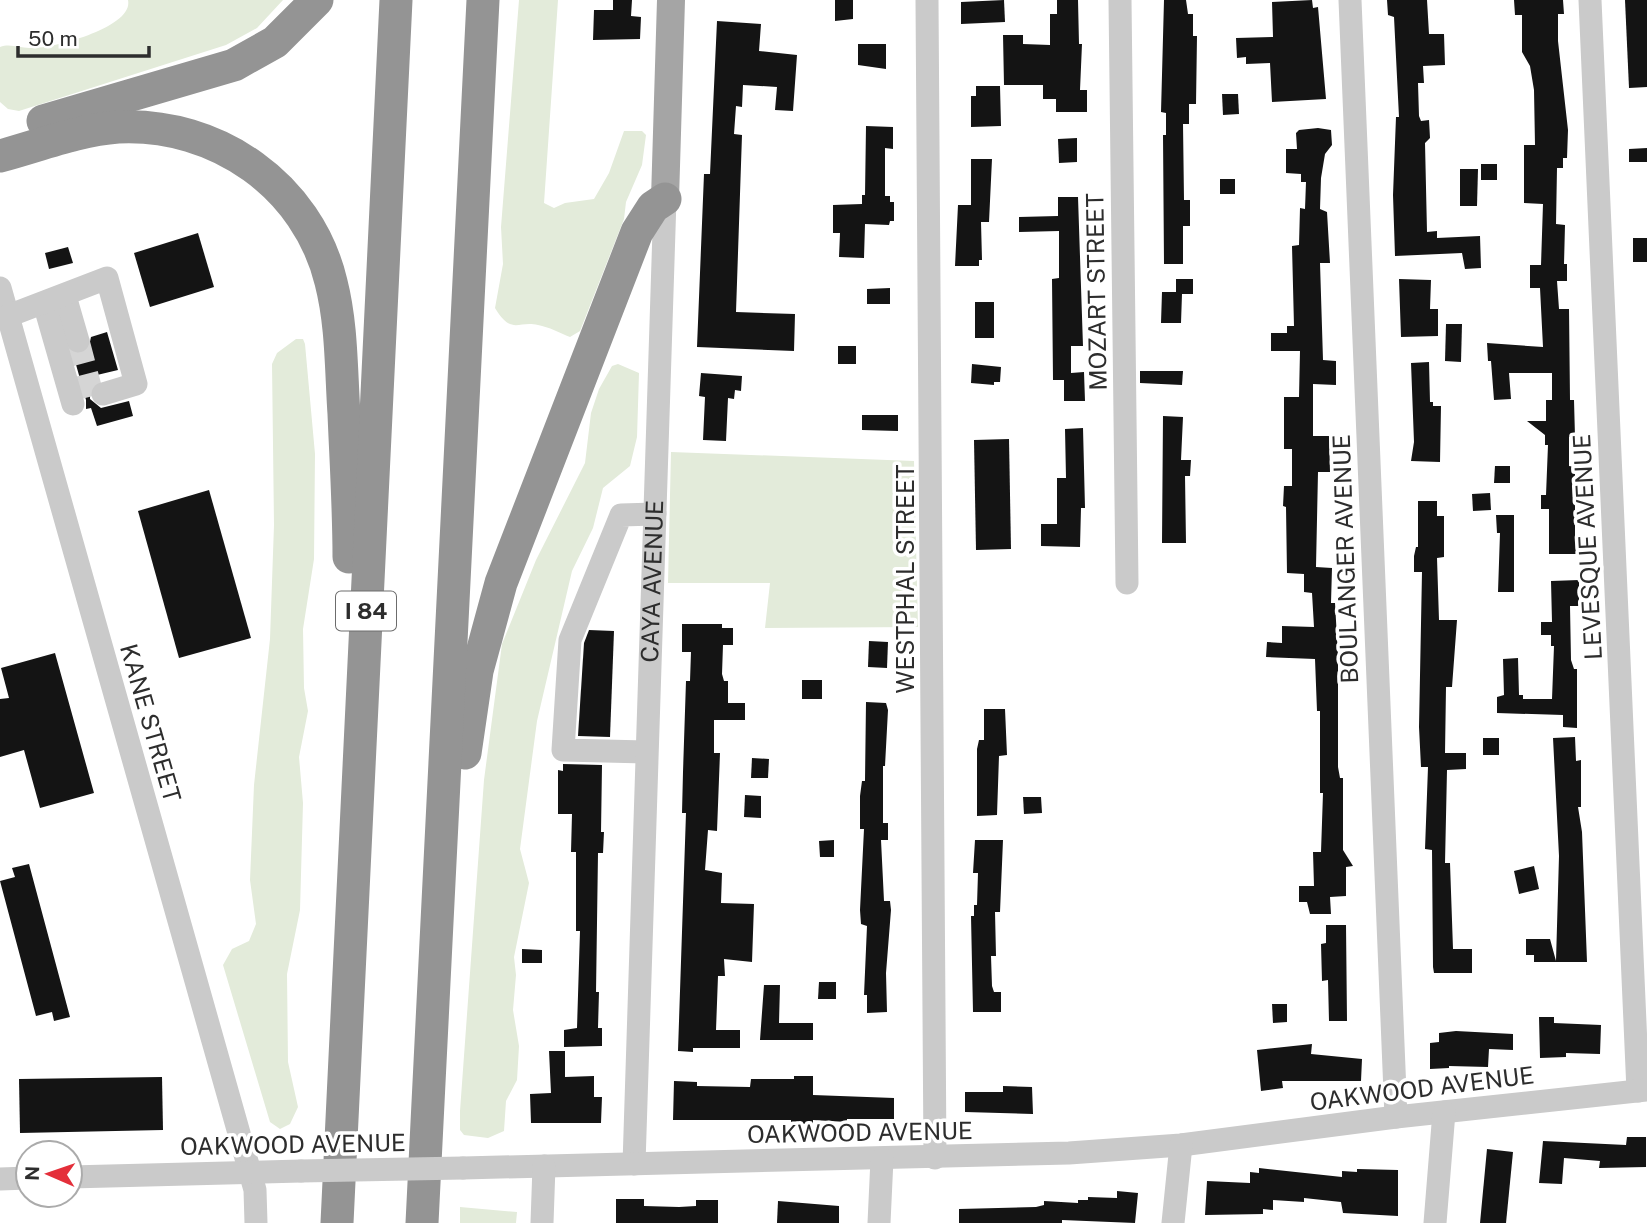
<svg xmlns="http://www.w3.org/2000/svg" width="1647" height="1223" font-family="'Public Sans',sans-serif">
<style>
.green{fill:#e3ebda}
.building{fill:#141414}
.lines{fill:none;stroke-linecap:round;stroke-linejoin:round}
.minor-tunnel{stroke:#d5d5d5;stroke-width:23;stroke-dasharray:23 11;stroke-linecap:butt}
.minor{stroke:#cacaca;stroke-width:23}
.major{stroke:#a5a5a5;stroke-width:28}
.highway{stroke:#949494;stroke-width:33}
.minor-bridge{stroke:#cacaca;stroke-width:23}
.labels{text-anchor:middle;stroke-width:7;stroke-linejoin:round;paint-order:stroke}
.shield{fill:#fff;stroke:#6c6c6c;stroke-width:2}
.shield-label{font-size:23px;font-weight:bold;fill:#2d2d2d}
.street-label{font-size:24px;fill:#2d2d2d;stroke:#fff}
</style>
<rect width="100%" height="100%" fill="#fff"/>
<!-- green -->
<g class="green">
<path d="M128 0H283L257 28 226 45 19 111 8 109 0 102V47C11 43 21 49 32 48 54 48 134 27 128 0Z"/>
<path d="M519 0H558L544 203 554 208 565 203 594 199 609 173 624 131H642L646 135 642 165 626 202 624 219 580 331 570 337C560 333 549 327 538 325 518 320 512 336 495 308L503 264 501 227Z"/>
<path d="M296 339H303L305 344 315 454 314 559 303 629 304 688 308 711 299 757 303 803 300 910 287 974 288 1062 298 1107 290 1124 280 1129 270 1122 223 965 232 949 249 941 256 924 250 880 254 785 270 639 274 525 272 364 277 353Z"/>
<path d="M618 364 639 373 637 437 630 466 603 488 593 528 572 571 537 721 520 849 529 883 514 957 516 975 513 1010 519 1046 517 1080 506 1101 504 1131 488 1138 464 1135 460 1130V1111L484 780 502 644 536 560 585 463 591 413 599 389 612 366Z"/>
<path d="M671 452 914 461 918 627 765 628 770 583H668Z"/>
<path d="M460 1207 517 1212 516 1223H460Z"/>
</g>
<!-- building -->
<g class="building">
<path d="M613 0H632L631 16 641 17 640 39 593 40 594 10H613Z"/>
<path d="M835 0H853V19L835 21Z"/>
<path d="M1004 0 1005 22 961 24V2Z"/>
<path d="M1057 0H1078L1079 44H1082L1080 90H1087V112H1056V99H1043V85H1004L1003 35H1023V44L1050 45V14H1057Z"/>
<path d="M1164 0H1186L1188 14H1193V36H1197L1196 104H1189V124H1183L1184 200H1190V226H1183V264H1164L1163 135H1166V113L1161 112Z"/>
<path d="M1312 0 1313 8 1318 7 1326 99 1272 102 1270 63 1246 64V57L1237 58 1236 38 1273 37 1272 2Z"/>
<path d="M1387 0H1427L1429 34H1444L1445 65 1423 66 1424 83H1418L1419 116 1421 121 1429 120 1430 138 1425 143 1427 232 1437 231V238L1480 236 1481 268 1465 269 1462 253 1395 256 1393 195 1396 117H1399L1394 17 1388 15Z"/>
<path d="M1514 0H1563L1564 14H1558V41L1568 130 1567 158H1563V168H1557L1556 224 1565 225 1564 264H1567V281H1557L1559 309H1569L1570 400H1574L1575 437H1569V466L1575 467V536H1579V554H1549V509H1541V495H1546L1548 445H1545V435L1527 421H1546V400H1552V373H1509L1511 399 1494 400 1491 361H1488L1487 343 1543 347 1540 288H1530V265H1541L1543 204 1524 203V145H1535L1534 90 1530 66 1522 52V15H1515Z"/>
<path d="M1625 0H1647V87L1629 88Z"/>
<path d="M717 21 761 24 759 51 797 55 793 111 775 110 777 87 743 85 742 107 736 106 734 134 742 135 736 312 795 314 794 351 697 347 704 174H710Z"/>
<path d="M858 44H886V69L858 65Z"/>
<path d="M976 86H1000L1001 126 971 127V96H976Z"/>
<path d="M1222 94H1238L1239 114 1223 115Z"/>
<path d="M866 126 893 127V149L885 148V196H890V202H894V221H890L889 225 865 224 864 258 839 257 840 233H833V205L862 204V195H865Z"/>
<path d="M1318 128 1331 130 1332 145 1325 154 1321 178 1320 209 1327 212 1330 263H1320L1323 360 1336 361V385L1313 384V436H1329L1330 472H1318L1316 567 1332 568 1331 603H1335L1338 656V767L1340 778H1343V850L1353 866 1346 867V896L1330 897 1331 914H1310L1307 902H1299V886H1314L1313 852H1321L1323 793H1320V711H1317L1315 659 1266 657 1267 642 1282 643V626L1314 627 1312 593 1304 592V574L1287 573 1286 507 1283 506 1284 486H1292V449H1284V397H1299L1300 351H1271V333H1287V326H1294L1292 246 1299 245 1300 208 1305 209 1306 182H1301V174L1286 173V149H1297L1296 133 1299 130Z"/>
<path d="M1077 138V162L1059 163 1058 139Z"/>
<path d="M1647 148V162H1629V149Z"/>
<path d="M971 159H992L989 222H981L982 260H979V266H955L958 205H971Z"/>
<rect x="1481" y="164" width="16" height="16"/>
<path d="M1460 169H1478L1477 206H1460Z"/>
<rect x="1220" y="179" width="15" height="15"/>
<path d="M1058 197H1078L1083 346H1071V373L1084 372 1085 401H1064V380H1053L1052 279 1059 278V231L1019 232V217L1058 216Z"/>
<path d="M198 233 214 287 150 307 134 253Z"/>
<rect x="1633" y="238" width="14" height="24"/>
<path d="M68 247 73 263 49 269 45 253Z"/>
<path d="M1176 279H1193V294H1182L1181 323H1161L1162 292H1176Z"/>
<path d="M1399 279 1431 280 1430 309H1438V336L1401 337Z"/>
<path d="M890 288V304H867V289Z"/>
<rect x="975" y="302" width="19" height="36"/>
<path d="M1446 324H1462L1461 362 1445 361Z"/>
<path d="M107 332 118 370 97 375 99 381 90 390V399L101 408 129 401 133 416 97 426 91 408 86 409V400L73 354 88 351 91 337Z"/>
<rect x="838" y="346" width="18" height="18"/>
<path d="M1429 362 1430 402H1433V406H1441L1440 462 1411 461 1414 442 1411 363Z"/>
<path d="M972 364 1001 367 1000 382H994V385L971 383Z"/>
<path d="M1140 371H1183L1182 385 1140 383Z"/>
<path d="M701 373 742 376 741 391 735 390 734 399 728 398 726 441 703 440 705 397 699 396Z"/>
<path d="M862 415H898V431L862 430Z"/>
<path d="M1163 416 1183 417 1181 460H1191L1190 476H1185L1186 543H1162Z"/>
<path d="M1083 428 1085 508H1081L1080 547 1041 546V524H1057V478H1066L1065 429Z"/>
<path d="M1009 439 1011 549 976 550 974 440Z"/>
<path d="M1495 466H1510V483H1494Z"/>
<path d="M209 490 251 638 179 658 138 511Z"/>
<path d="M1490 493 1491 510 1473 511 1472 494Z"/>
<path d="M1418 501H1437V516H1444V557L1437 558 1439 620H1457L1452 687H1446L1445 753H1466V769L1447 770 1445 863H1450L1453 949H1472V973H1434L1433 967 1432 850 1425 849 1428 767H1421L1419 727 1422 572H1414V556L1416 547H1418Z"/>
<path d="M1496 515H1514V592H1498L1500 533H1497Z"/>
<path d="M1579 580V606H1570L1571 660 1574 669H1577V728L1563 727V715L1497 713V697L1504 695 1503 659 1518 658 1519 695H1523V699H1552L1554 646H1551V635H1541V622H1552L1551 581Z"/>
<path d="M682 624H722V628H733V645H723L722 674 724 681H728V703H745V720H714V753H720L717 831 708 830 705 870 722 873 721 903 754 904 752 962 724 959 725 976H718L716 1030H740V1048H693V1052L678 1051 686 813H682L683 772 686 681H690L691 652H682Z"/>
<path d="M589 630 614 631 610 737 578 736 584 643Z"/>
<path d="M869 641 888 642 887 668 868 667Z"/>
<path d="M55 653 94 793 40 808 24 750 0 757V699L9 698 1 668Z"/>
<rect x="802" y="680" width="20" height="19"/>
<path d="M866 702 886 703 888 710 885 766H883V823H888V840H881L884 901H890L891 910 886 973 887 1012 867 1013V995H864L867 926 861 924 860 910 864 829H860V796L862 781H865Z"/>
<path d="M984 709H1005L1007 755 999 756 997 815 977 816V749L979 740H984Z"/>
<path d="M1575 737 1576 761 1581 760V807H1578L1582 832 1587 962H1534V955H1526V939H1550L1556 961 1559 856 1553 738Z"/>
<rect x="1483" y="738" width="16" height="17"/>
<path d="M752 758 769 759 768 778H751Z"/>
<path d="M563 764 602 765 601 832H604L603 853H598L596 992H599L598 1028H602V1046L564 1047V1030L577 1028 580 931H576V852H571L572 814H558V770L563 771Z"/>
<path d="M745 795 761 796V818L744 817Z"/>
<path d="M1023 797H1041L1042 813 1024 814Z"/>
<path d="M834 840V857H820L819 841Z"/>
<path d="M975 840H1003L1000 912H995L996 956H991L992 986 994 992H1001V1012H973L971 916H974V905H977L978 873H973Z"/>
<path d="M29 864 70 1017 54 1021 52 1012 36 1016 0 881 15 877 12 868Z"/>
<path d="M1534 866 1539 889 1519 894 1514 871Z"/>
<path d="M1326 925H1346L1347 1021H1329L1328 980 1322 981 1321 944 1326 943Z"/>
<path d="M522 949 542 950V963H522Z"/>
<path d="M819 982H836V999H818Z"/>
<path d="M764 985H780L779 1023H813V1040H760Z"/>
<path d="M1272 1004H1287V1022L1273 1023Z"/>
<path d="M1539 1017H1554V1023L1601 1025 1600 1054 1566 1053V1057L1540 1058Z"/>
<path d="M1456 1031 1513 1034V1050L1489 1049 1488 1067 1449 1066V1068L1430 1069V1043L1439 1042V1033Z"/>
<path d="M1312 1044 1311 1054 1362 1059 1361 1081H1282L1283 1088 1261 1091 1257 1050Z"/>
<path d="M549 1051H565V1077L594 1076V1097H602L601 1123H531L530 1094 551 1093Z"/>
<path d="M794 1076H813V1095L894 1098V1119H847V1122L813 1120V1124H791V1120H673L674 1081 697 1082V1086L750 1087 751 1079H794Z"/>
<path d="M162 1077 163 1130 20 1133 19 1079Z"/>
<path d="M1003 1086 1032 1087 1033 1114 965 1112V1092H1003Z"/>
<path d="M1627 1137H1646V1167L1599 1168 1600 1161 1564 1158 1562 1184 1539 1183 1543 1141 1626 1145Z"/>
<path d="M1487 1149 1513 1152 1506 1223H1480Z"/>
<path d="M1259 1168 1342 1177V1171L1357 1172V1169L1398 1170V1216L1343 1213 1341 1202 1304 1198V1202L1273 1200V1210L1263 1209V1214L1205 1215 1207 1181 1250 1183V1172L1259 1173Z"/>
<path d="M1117 1191 1138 1193 1135 1223 1062 1220V1223H959V1209L1036 1207 1044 1205V1201L1078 1203V1200H1088V1197L1117 1198Z"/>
<path d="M616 1199H644V1206L679 1207 696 1206V1200H718V1223H616Z"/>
<path d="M778 1201 839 1206V1223H777Z"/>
</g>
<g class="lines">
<!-- minor-tunnel -->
<path class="minor-tunnel" d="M78 341 93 398"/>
<!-- minor -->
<g class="minor">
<path d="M927 0 935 1158"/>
<path d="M1120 0 1127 583"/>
<path d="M1350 0 1396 1117"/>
<path d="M1590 0 1638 1091"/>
<path d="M0 288 250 1172 255 1190 256 1223"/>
<path d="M65 296 78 341"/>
<path d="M44 303 73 404"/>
<path d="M8 316 107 278 136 384 103 394"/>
<path d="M646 752 563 750 570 640 621 515 655 514"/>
<path id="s1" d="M634 1164 665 199"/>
<path d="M463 1168 1069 1153 1181 1145 1396 1117 1647 1090"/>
<path d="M70 1177 301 1171"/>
<path d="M0 1179 28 1178"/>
<path d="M542 1223 544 1166"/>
<path d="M879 1223 882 1159"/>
<path d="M1173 1223 1181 1145"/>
<path d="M1435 1223 1444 1112"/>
</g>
<!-- major -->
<path class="major" d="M665 199 671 0"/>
<!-- highway -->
<g class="highway">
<path d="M43 121 234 65 275 42 317 0"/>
<path d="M0 156C38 146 78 130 118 127 217 122 308 186 331 282 342 325 341 370 344 414 346 462 349 509 349 557"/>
<path d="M465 753 477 671 501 583 637 232 653 207 665 199"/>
<path d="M337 1223 396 0"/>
<path d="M422 1223 483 0"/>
</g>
<!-- minor-bridge -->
<path class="minor-bridge" d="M301 1171 463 1168"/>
</g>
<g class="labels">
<!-- shield labels -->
<rect class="shield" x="336" y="591.5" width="60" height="39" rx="5"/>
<g class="shield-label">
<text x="366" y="619">I 84</text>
</g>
<!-- street labels -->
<g class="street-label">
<text transform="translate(1097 292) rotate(-91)" y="8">MOZART STREET</text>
<text transform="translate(1588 547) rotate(-93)" y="8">LEVESQUE AVENUE</text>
<text transform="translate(1346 559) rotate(-92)" y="8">BOULANGER AVENUE</text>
<text transform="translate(906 579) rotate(-90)" y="8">WESTPHAL STREET</text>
<text dy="8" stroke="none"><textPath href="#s1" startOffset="583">CAYA AVENUE</textPath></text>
<text transform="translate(150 723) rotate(74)" y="8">KANE STREET</text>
<text transform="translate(1422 1089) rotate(-7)" y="8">OAKWOOD AVENUE</text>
<text transform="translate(860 1133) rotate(-1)" y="8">OAKWOOD AVENUE</text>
<text transform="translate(293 1145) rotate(-1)" y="8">OAKWOOD AVENUE</text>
</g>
</g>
<!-- north arrow -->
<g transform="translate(49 1174) rotate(272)"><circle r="33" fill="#ffffff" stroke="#ababab" stroke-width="2"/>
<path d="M0-5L12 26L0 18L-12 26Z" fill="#e42f3a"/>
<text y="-10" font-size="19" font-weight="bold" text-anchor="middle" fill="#2d2d2d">N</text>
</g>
<!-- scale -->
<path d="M18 46v10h131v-10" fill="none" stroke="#2d2d2d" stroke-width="3.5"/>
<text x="28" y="46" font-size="21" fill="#2d2d2d" stroke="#ffffff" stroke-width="5" paint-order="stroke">50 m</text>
</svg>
